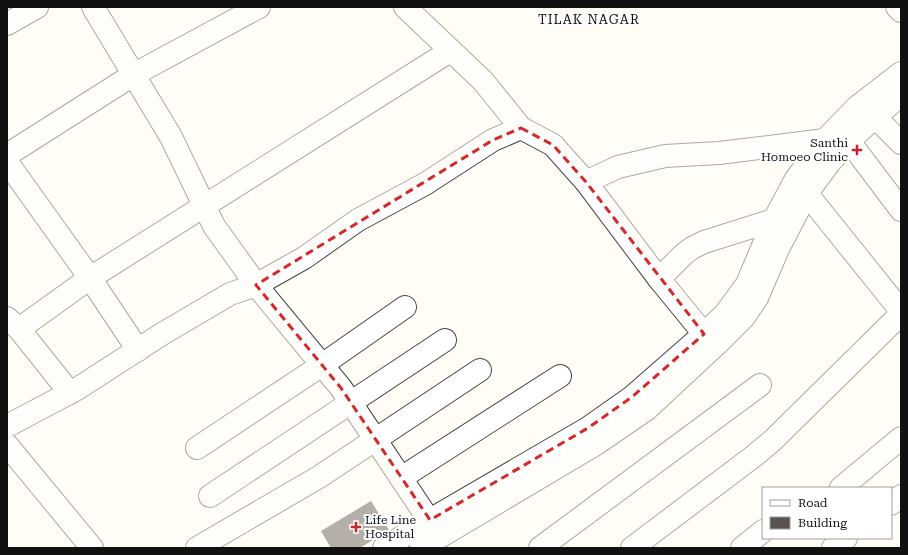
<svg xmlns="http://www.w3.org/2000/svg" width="908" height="555" font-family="'Roboto Serif',serif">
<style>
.building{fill:#5a524d}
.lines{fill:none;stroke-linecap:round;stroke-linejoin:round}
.minor-casing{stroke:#444;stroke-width:24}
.minor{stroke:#fff;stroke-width:22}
.marked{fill:none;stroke:#d62828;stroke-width:3;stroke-dasharray:8 5;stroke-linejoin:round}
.poi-dot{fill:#c4262e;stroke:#fff;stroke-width:1.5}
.labels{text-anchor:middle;stroke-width:4;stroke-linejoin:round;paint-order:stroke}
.poi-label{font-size:12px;fill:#111;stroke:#fff;text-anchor:end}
.neighbourhood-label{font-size:13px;letter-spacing:1px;fill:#111;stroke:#fff}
</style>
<rect width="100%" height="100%" fill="#fffdf5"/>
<!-- building -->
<path class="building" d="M371 501 389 530 360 548H331L321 531Z"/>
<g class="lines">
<defs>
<g id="minor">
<path d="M93 7 171 137 214 226 260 290 341 388 437 532"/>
<path d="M405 7 483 81 521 128 553 145 586 182 618 167 665 156 719 153 825 140"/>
<path d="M897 7 901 11"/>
<path d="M7 24 37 7"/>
<path d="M875 117 901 143"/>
<path d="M842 129 849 141 901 210"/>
<path d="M7 155 133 75 259 7"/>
<path d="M7 162 90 278 138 350"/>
<path d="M586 182 659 279 704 334"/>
<path d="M799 184 901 311"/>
<path d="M659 279 684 254 692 248 704 242 774 220"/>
<path d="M7 318 19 329 70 393"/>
<path d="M19 329 90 278 450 51"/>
<path d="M7 426 77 389 162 334 230 294 256 285 304 258 358 220 425 184 493 140 521 128"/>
<path d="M7 445 92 548"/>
<path d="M197 448 322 365 405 307"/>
<path d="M401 478 560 376"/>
<path d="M841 488 901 438"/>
<path d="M210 496 445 340"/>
<path d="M891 504 901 496"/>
<path d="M197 548 319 477 480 370"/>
<path d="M384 548 430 520 588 428 632 397 704 334 725 314 747 284 774 220 796 179 825 140 857 107 901 73"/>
<path d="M421 548 596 444 647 409 718 343 744 317 757 298 778 249 807 193 830 162 849 141 875 117 901 95"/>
<path d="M540 548 760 385"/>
<path d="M632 548 754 456 772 441 901 314"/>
<path d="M742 548 763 531"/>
<path d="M833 548 846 538"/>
</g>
</defs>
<!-- minor casing -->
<use href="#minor" class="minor-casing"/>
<!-- minor -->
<use href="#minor" class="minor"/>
</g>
<!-- marked area -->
<path d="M0 0H908V555H0ZM521 128 553 145 586 182 704 334 632 397 588 428 430 520 341 388 256 285 493 140Z" fill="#fffdf5" fill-opacity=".55" fill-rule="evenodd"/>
<path class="marked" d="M521 128 553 145 586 182 704 334 632 397 588 428 430 520 341 388 256 285 493 140Z"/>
<!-- markers -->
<g class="poi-dot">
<path d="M855 144h4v4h4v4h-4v4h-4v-4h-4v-4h4z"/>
<path d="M354 521h4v4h4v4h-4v4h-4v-4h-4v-4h4z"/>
</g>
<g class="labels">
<!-- poi labels -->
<g class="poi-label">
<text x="848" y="147">Santhi<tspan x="848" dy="14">Homoeo Clinic</tspan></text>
<text x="365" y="524" text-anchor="start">Life Line<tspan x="365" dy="14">Hospital</tspan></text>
</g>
<!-- neighbourhood labels -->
<g class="neighbourhood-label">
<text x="589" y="24">TILAK NAGAR</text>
</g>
</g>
<!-- border -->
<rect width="908" height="555" fill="none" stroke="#111111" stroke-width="16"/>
<!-- legend -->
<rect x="762" y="487" width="130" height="52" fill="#ffffff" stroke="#a0a0a0"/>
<rect x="770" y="500" width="20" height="6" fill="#ffffff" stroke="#a0a0a0"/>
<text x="798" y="507" font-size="12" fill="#111111">Road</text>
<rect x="770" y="517" width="20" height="12" fill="#5a524d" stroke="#a0a0a0"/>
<text x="798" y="527" font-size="12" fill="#111111">Building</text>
</svg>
